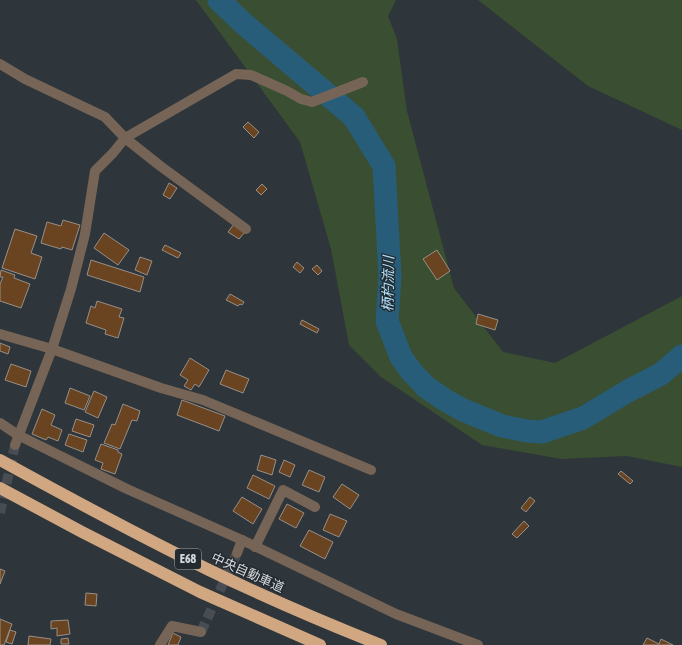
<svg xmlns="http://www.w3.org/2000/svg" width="682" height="645" font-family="'Asap Condensed','Noto Sans JP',sans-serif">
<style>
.green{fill:#3a4e31}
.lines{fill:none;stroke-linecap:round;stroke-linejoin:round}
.river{stroke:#285d79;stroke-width:23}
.building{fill:#6a4421;stroke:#978f88}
.street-tunnel{stroke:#474d53;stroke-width:10;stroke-dasharray:10 5;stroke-linecap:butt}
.street{stroke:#766556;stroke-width:10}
.highway{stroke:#d1a781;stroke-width:12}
.labels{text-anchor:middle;stroke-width:3;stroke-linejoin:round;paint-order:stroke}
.shield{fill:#242b30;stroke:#9ea4a8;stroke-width:1}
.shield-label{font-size:12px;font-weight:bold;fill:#d3d8dc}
.street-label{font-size:13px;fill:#d3d8dc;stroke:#242b30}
.water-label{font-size:14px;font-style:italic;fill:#b1e0fb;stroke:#242b30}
</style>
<rect width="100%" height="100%" fill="#2e353b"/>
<!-- green -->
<g class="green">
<path d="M196 0H396L388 16 397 39 407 111 454 288 503 352 555 363 682 296V467L627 456 561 459 482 445 381 377 349 345 331 249 300 142Z"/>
<path d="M478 0H682V130L588 86Z"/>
</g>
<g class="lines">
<!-- river -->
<path class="river" d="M219 0 243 23 354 117 384 166 390 277 387 321 401 357 411 371 426 387 445 400 463 410 502 426 527 431 542 432 583 418 628 391 661 374 682 356"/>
</g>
<!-- building -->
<g class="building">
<path d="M248 122 259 132 254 138 243 127Z"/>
<path d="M169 183 177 188 170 199 163 195Z"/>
<path d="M262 184 267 189 261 195 256 190Z"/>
<path d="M63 220 80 225 72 250 62 247 61 249 41 243 47 222 61 226Z"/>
<path d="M234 224 245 232 239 239 228 232Z"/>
<path d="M15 229 37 236 31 253 42 257 35 279 2 268Z"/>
<path d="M104 233 129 250 118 265 94 248Z"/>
<path d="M165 245 181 253 178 258 162 250Z"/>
<path d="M437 250 450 271 437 280 423 259Z"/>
<path d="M140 257 152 261 147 275 135 270Z"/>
<path d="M91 260 144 277 140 292 87 275Z"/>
<path d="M297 262 304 268 300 273 293 267Z"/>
<path d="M317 265 322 271 318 275 312 269Z"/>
<path d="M1 270 15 275 14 278 30 284 21 308 0 301V284L3 277H0Z"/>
<path d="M230 294 244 302 242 305 240 304 238 306 226 300Z"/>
<path d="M97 301 122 309 119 317 124 318 118 338 105 334 106 330 86 323 91 306 95 308Z"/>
<path d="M478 314 498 320 495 330 476 324Z"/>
<path d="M302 320 319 329 317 333 300 324Z"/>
<path d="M0 343 10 347 8 354 0 351Z"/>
<path d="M190 358 209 370 199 387 195 384 191 390 184 386 188 380 180 375Z"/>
<path d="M11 364 31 371 26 387 5 380Z"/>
<path d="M226 370 249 379 243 393 220 384Z"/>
<path d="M70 388 90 396 84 410 65 403Z"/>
<path d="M94 391 107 397 98 418 85 412Z"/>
<path d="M182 400 225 416 219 431 177 415Z"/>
<path d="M123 404 140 411 137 421 132 420 120 449 104 443 112 424 115 425Z"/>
<path d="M42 409 55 415 51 425 62 430 58 441 48 437 46 440 32 434Z"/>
<path d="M76 419 94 425 90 437 72 431Z"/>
<path d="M69 434 87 440 83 452 65 445Z"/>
<path d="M101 444 118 450V452L122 454 115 474 101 469 103 463 95 460Z"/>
<path d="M261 455 276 460 272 475 257 470Z"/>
<path d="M284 460 295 465 290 477 279 472Z"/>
<path d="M309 470 325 477 319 492 302 485Z"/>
<path d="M621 471 633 481 630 484 618 474Z"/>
<path d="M253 475 275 486 269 499 247 488Z"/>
<path d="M342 484 359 495 350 509 333 497Z"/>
<path d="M242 497 262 509 253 524 233 511Z"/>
<path d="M530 497 535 501 526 512 521 508Z"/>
<path d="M287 504 304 513 296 528 279 519Z"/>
<path d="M330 514 347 521 339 537 323 530Z"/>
<path d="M524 521 529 526 517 538 512 534Z"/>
<path d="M309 530 333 542 325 559 300 546Z"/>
<path d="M0 569 5 571 0 584Z"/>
<path d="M86 593 97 594 96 606 85 605Z"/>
<path d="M0 619 12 624 4 645H0Z"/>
<path d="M68 620 70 634 57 636V628L51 629V621Z"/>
<path d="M10 630 16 632 12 644 6 642Z"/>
<path d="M173 633 181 637 178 645H168Z"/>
<path d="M29 636 51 639 50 645H28Z"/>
<path d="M68 638 69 644H61V639Z"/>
<path d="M647 638 659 644 661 639 673 645H643Z"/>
</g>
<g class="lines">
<!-- street-tunnel -->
<g class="street-tunnel">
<path d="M0 513 15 445"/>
<path d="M201 632 237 553"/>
</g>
<!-- street -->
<g class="street">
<path d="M0 64 25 79 105 117 125 138 159 165 246 229"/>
<path d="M0 334 52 349 161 388 203 400 371 470"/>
<path d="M0 423 18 435 127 489 242 540 396 614 478 645"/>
<path d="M15 445 52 349 71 289 85 234 95 171 113 153 125 138 236 74 251 75 287 91 301 99 312 102 363 82"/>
<path d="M255 547 283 490 315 507"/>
<path d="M237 553 242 540"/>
<path d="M160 645 172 626 201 632"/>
</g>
<!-- highway -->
<g class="highway">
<path d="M0 460C69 498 138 535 209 570 265 597 323 622 381 645"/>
<path d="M0 488 82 532 200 592 320 645"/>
</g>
</g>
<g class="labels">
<!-- shield labels -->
<rect class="shield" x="175" y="549" width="26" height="20" rx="3"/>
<g class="shield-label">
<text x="188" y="563">E68</text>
</g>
<!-- street labels -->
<g class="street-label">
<text transform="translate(248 572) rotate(24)" y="5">中央自動車道</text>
</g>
<!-- water labels -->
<g class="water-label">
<text transform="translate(388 284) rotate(-89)" y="5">柄杓流川</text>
</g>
</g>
</svg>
